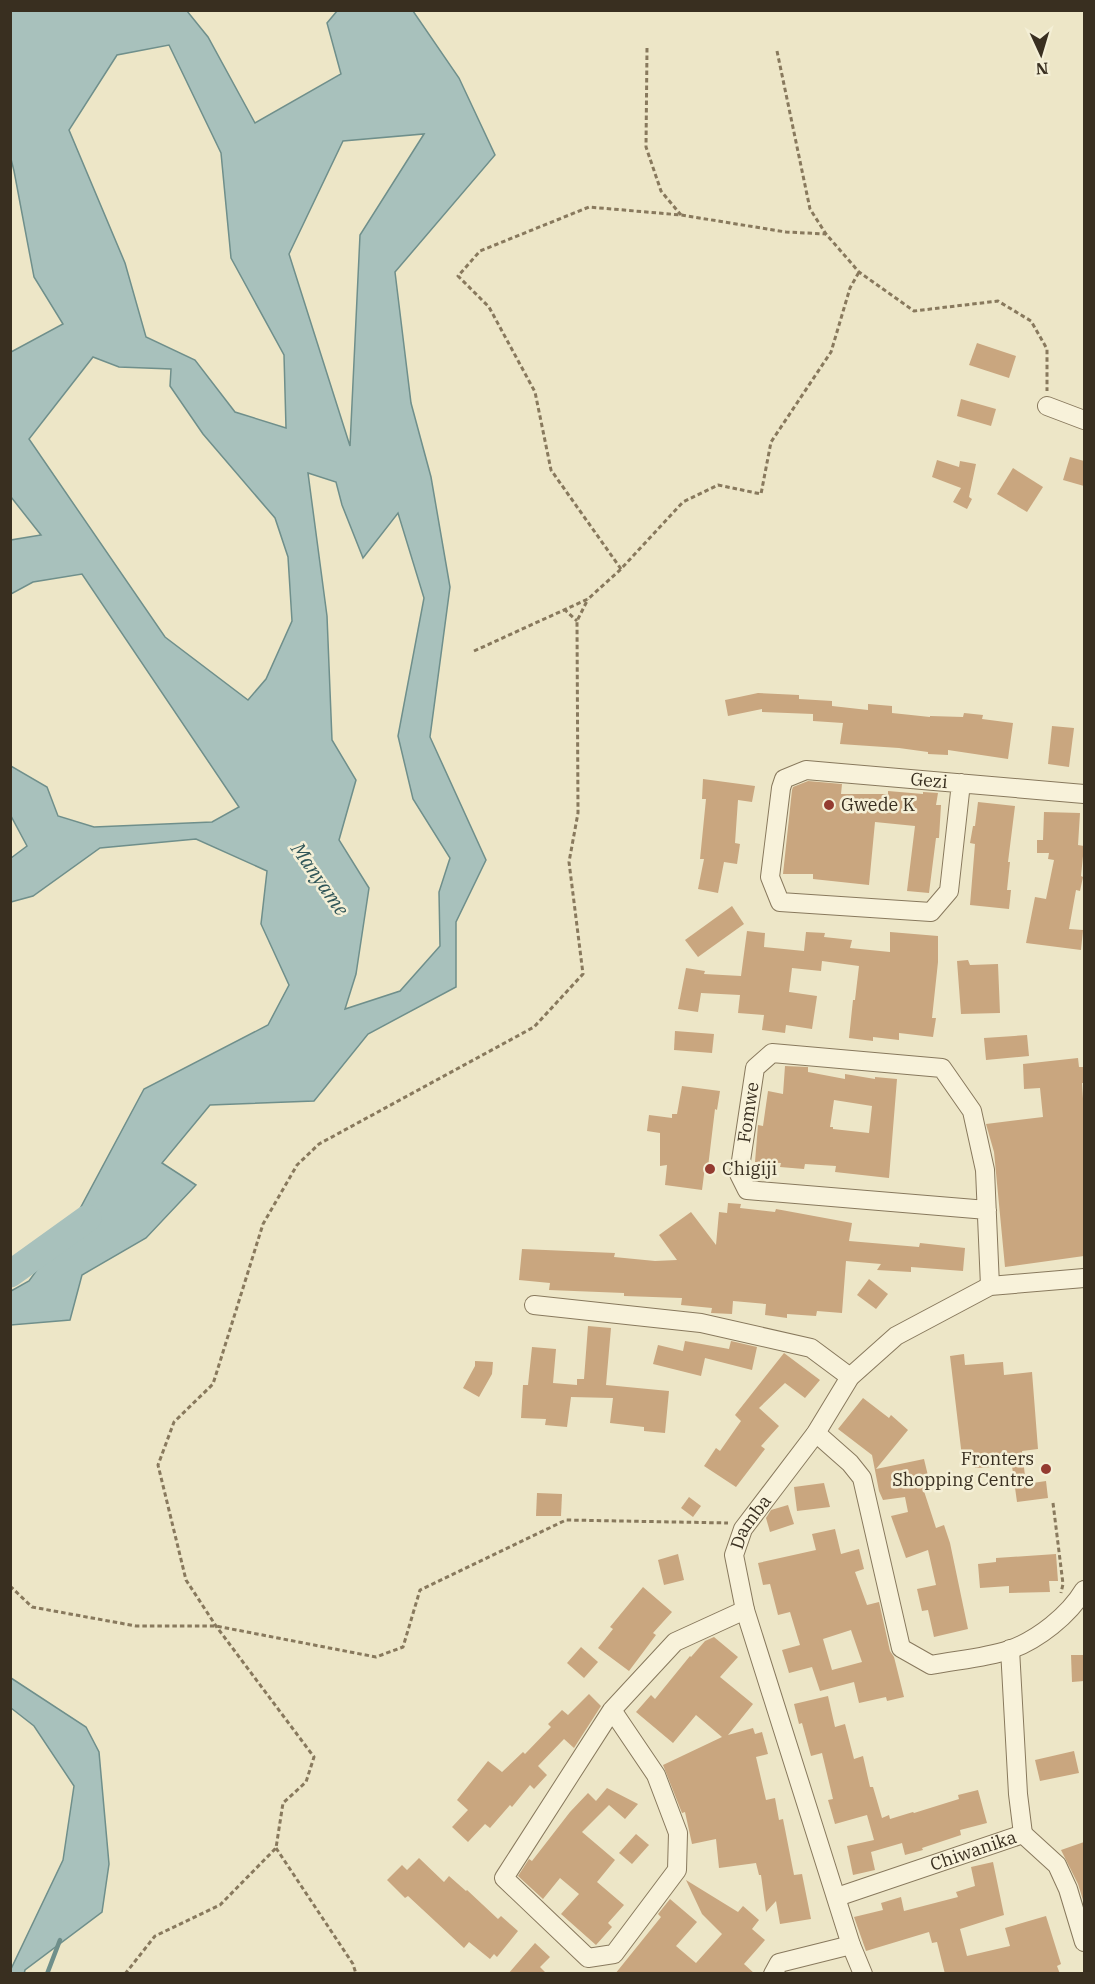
<svg xmlns="http://www.w3.org/2000/svg" width="1095" height="1984" font-family="'IBM Plex Serif',serif">
<style>
.water{fill:#a8c1bc;stroke:#6f8f8b;stroke-width:1.5;fill-rule:evenodd}
.lines{fill:none;stroke-linecap:round;stroke-linejoin:round}
.stream{stroke:#6f8f8b;stroke-width:4.5}
.river{stroke:#a8c1bc;stroke-width:27}
.building{fill:#c9a67f;fill-rule:evenodd}
.minor-casing{stroke:#88795d;stroke-width:20}
.path{stroke:#88795d;stroke-width:3;stroke-dasharray:4.5 3;stroke-linecap:butt}
.minor{stroke:#f8f2da;stroke-width:18}
.poi-dot{fill:#943b30;stroke:#f4efd6;stroke-width:2}
.labels{text-anchor:middle;stroke-width:5;stroke-linejoin:round;paint-order:stroke}
.street-label{font-size:18px;fill:#392f20;stroke:#f4efd6}
.poi-label{font-size:18px;fill:#392f20;stroke:#f4efd6;text-anchor:start}
.water-label{font-size:20px;font-style:italic;fill:#305658;stroke:#f4efd6}
</style>
<rect width="100%" height="100%" fill="#ede6c7"/>
<!-- water -->
<g class="water">
<path d="M11 10 187 11 208 37 255 123 341 74 327 23 337 11H413L459 78 495 155 395 272 411 403 431 477 450 587 430 737 486 860 456 922V987L368 1034 314 1101 210 1105 162 1163 196 1185 146 1238 82 1275 70 1320 11 1325V1291L29 1281 76 1216 144 1089 268 1025 289 985 261 924 267 871 196 839 100 848 33 896 11 902V858L27 846 11 816V766L47 787 58 816 94 827 212 822 239 807 82 574 33 582 11 594V540L41 535 11 497V352L63 324 34 277 14 171 11 159ZM169 45 221 153 231 258 284 355 286 428 235 412 195 360 146 337 125 263 69 130 117 55ZM424 134 360 235 350 446 289 254 343 141ZM93 357 119 367 171 369 170 386 203 434 275 518 288 557 292 621 266 679 248 700 165 637 29 439ZM308 473 336 482 342 505 363 558 398 513 424 598 398 736 413 799 450 858 439 892 440 946 400 991 345 1009 356 974 369 888 339 840 356 780 332 740 327 616Z"/>
<path d="M11 1678 86 1727 99 1752 109 1864 102 1912 25 1970 24 1974 11 1973V1969L63 1860 74 1786 34 1726 11 1708Z"/>
</g>
<g class="lines">
<!-- stream -->
<path class="stream" d="M47 1974 60 1940"/>
<!-- river -->
<path class="river" d="M10 1274 88 1218"/>
</g>
<!-- building -->
<g class="building">
<path d="M977 343 1016 356 1009 378 969 365Z"/>
<path d="M961 399 996 409 991 426 957 416Z"/>
<path d="M1070 457 1084 461V486L1063 480Z"/>
<path d="M937 460 959 467 960 461 976 464 969 497 972 499 967 509 953 502 961 488 932 477Z"/>
<path d="M1013 468 1043 487 1027 512 997 494Z"/>
<path d="M758 693 799 695V699L832 701V706L868 710V704L892 706V713L930 717V716L963 717 964 713 983 715 982 719 1013 723 1008 759 948 750V755L928 754V752L899 748 840 744 843 723 813 721V714L762 712V709L728 716 725 700Z"/>
<path d="M1052 726 1074 728 1069 767 1048 764Z"/>
<path d="M703 779 755 786 752 802 738 800 735 843 740 844 737 864 724 862 718 893 698 889 704 859H700L706 799H702Z"/>
<path d="M808 781 842 784 841 794H888V791L923 794V792L938 793 936 805H941L939 838H936L929 893 907 891 915 826 875 822 869 885 813 879V874H783L792 790 793 787Z"/>
<path d="M978 802 1015 806 1008 862H1010L1007 890H1011L1009 909 970 905 975 844 970 843 973 826H975Z"/>
<path d="M1044 812 1080 813 1078 845 1084 846 1081 876 1083 877 1080 891 1076 890 1069 929 1083 930 1081 950 1026 943 1035 897 1046 899 1054 860 1048 859 1049 853H1037V840H1043Z"/>
<path d="M732 906 744 924 698 957 685 940Z"/>
<path d="M747 931 765 933 764 947 804 951 806 932 825 933 824 937 852 940 850 948 890 952V932L938 936V962L932 1018H936L933 1037 899 1033V1040L873 1037V1041L849 1038 853 1000H855L859 966 822 961 821 971 792 968 789 992 817 996 812 1029 786 1025 785 1033 762 1030 764 1015 738 1013 740 995 701 993 698 1012 678 1009 686 968 705 971 704 974 741 976Z"/>
<path d="M968 960 970 965 998 964 1000 1013 961 1014 957 961Z"/>
<path d="M675 1031 714 1034 712 1053 674 1050Z"/>
<path d="M1027 1035 1029 1056 986 1060 984 1038Z"/>
<path d="M1078 1058 1079 1067H1083L1084 1079V1083H1082L1084 1114V1256L1005 1267 994 1152 986 1124 1043 1117 1040 1088 1024 1089 1023 1064Z"/>
<path d="M785 1066 808 1067V1072L845 1079V1074L875 1079V1077L897 1079 889 1178 835 1172 836 1166 805 1164 804 1169 780 1167 781 1163 755 1162 758 1125 763 1126 768 1091 783 1094ZM834 1100 872 1106 869 1133 833 1129V1127H830Z"/>
<path d="M682 1086 720 1091 717 1110 715 1109 708 1167H705L702 1190 665 1185 667 1165 660 1166V1133L647 1131 649 1115 672 1118V1114H677Z"/>
<path d="M728 1203 741 1204 740 1208 775 1212 776 1209 852 1223 849 1241 919 1247 920 1243 965 1248 963 1271 911 1267V1272L877 1270 881 1264 846 1261 842 1313 817 1311 816 1316 787 1314V1318L765 1315 766 1304 733 1301 732 1314 711 1313 712 1308 681 1305 682 1298 624 1296V1293L549 1290 550 1283 519 1280 522 1249 615 1253 614 1257 655 1261 677 1260 659 1235 691 1212 716 1245 719 1212 727 1213Z"/>
<path d="M869 1279 888 1294 876 1309 857 1295Z"/>
<path d="M588 1326 611 1328 606 1385 669 1391 665 1433 644 1431V1427L610 1423 613 1398 571 1397 567 1427 545 1425 546 1419 521 1418 523 1385H528L532 1347 556 1349 553 1383 577 1385V1379H584Z"/>
<path d="M685 1341 729 1349 731 1341 757 1347 752 1370 705 1358 701 1376 653 1364 658 1345 683 1351Z"/>
<path d="M784 1353 820 1380 805 1398 785 1383 759 1408 779 1426 761 1446 765 1449 736 1487 704 1466 716 1448 720 1451 741 1421 735 1415Z"/>
<path d="M964 1354 965 1365 1003 1362 1004 1375 1032 1372 1038 1449 1022 1451 1026 1484 1046 1481 1048 1498 1017 1502 1012 1466 975 1468 974 1455 962 1457 950 1356Z"/>
<path d="M475 1361 493 1362 492 1374 479 1397 463 1388 475 1366Z"/>
<path d="M863 1398 889 1418 891 1415 908 1430 876 1469 924 1459 929 1480 921 1482 936 1528 944 1525 950 1543 968 1629 934 1637 928 1610 922 1611 917 1589 936 1585 928 1550 906 1558 891 1516 908 1512 905 1497 883 1500 879 1491 872 1455 838 1429Z"/>
<path d="M824 1483 830 1507 797 1511 794 1487Z"/>
<path d="M537 1493 562 1494 561 1516H536Z"/>
<path d="M689 1497 701 1506 693 1517 681 1508Z"/>
<path d="M788 1505 794 1524 770 1532 766 1518 771 1510Z"/>
<path d="M835 1529 841 1554 859 1549 864 1569 855 1572 867 1605 879 1602 890 1651 894 1657 904 1697 887 1701 886 1697 859 1703 854 1682 820 1691 812 1667 789 1673 782 1650 800 1645 790 1612 778 1615 770 1584 763 1585 758 1563 816 1550 812 1534ZM851 1630 862 1662 832 1670 823 1639Z"/>
<path d="M678 1554 684 1580 664 1585 658 1560Z"/>
<path d="M1056 1554 1058 1581H1049L1050 1592 1009 1593V1586L980 1588 978 1564 996 1562V1558Z"/>
<path d="M643 1587 672 1612 653 1633 656 1635 629 1671 598 1648 613 1629 610 1627Z"/>
<path d="M714 1637 738 1657 720 1677 753 1704 728 1735 753 1728 755 1734 762 1732 768 1754 756 1757 766 1800 775 1798 779 1820 783 1819 794 1875 802 1874 811 1919 780 1924 776 1901 766 1912 761 1875H759L756 1863 719 1868 716 1839 692 1844 685 1812 682 1813 663 1765 722 1737 696 1715 673 1743 636 1712 651 1695 655 1699 690 1656 691 1657 705 1641Z"/>
<path d="M581 1647 598 1662 584 1678 567 1663Z"/>
<path d="M1071 1655H1084V1681L1072 1682Z"/>
<path d="M589 1694 601 1706 574 1748 564 1739 538 1766 547 1775 534 1789 530 1785 512 1807 510 1805 490 1828 485 1824 468 1842 452 1827 468 1810 457 1800 488 1761 502 1772 523 1752 525 1754 551 1727 548 1724 562 1710 568 1715Z"/>
<path d="M828 1696 835 1727 845 1724 854 1759 863 1756 870 1787H873L882 1818 889 1815 890 1819 913 1812 914 1813 959 1799 958 1795 978 1790 987 1823 960 1830 961 1835 922 1848 923 1850 905 1855 902 1843 871 1852 875 1870 853 1875 847 1846 874 1840 867 1815 835 1824 828 1800 833 1799 822 1753 811 1756 802 1723 799 1724 794 1704Z"/>
<path d="M1074 1751 1079 1773 1040 1781 1035 1760Z"/>
<path d="M607 1788 638 1804 625 1819 609 1805 582 1832 615 1860 597 1882 624 1905 608 1923 612 1927 596 1945 561 1914 579 1894 560 1878 543 1899 518 1876 529 1859 532 1861 570 1812 588 1793 596 1801Z"/>
<path d="M636 1834 649 1845 632 1864 619 1853Z"/>
<path d="M1084 1842V1900H1083L1078 1884 1061 1850Z"/>
<path d="M419 1858 444 1882 449 1876 466 1891 467 1890 498 1919 501 1916 518 1931 497 1957 494 1954 490 1959 469 1942 464 1948 408 1896 405 1898 387 1880 402 1865 407 1870Z"/>
<path d="M993 1862 1004 1915 960 1929 967 1956 1010 1946 1005 1928 1046 1916 1061 1964 1057 1966 1060 1974H945L937 1942 932 1943 929 1932 866 1951 854 1917 883 1910 881 1903 901 1897 904 1911 958 1897 956 1892 975 1886 971 1867Z"/>
<path d="M686 1880 738 1912 743 1906 759 1920 752 1929 765 1940 744 1964 755 1974H615L661 1917 658 1914 670 1899 697 1922 676 1946 696 1963 722 1934 702 1914Z"/>
<path d="M535 1943 550 1957 540 1967 547 1974H508Z"/>
</g>
<g class="lines">
<defs>
<g id="minor">
<path d="M1047 406 1084 420"/>
<path id="s1" d="M961 783 949 891 931 912 780 902 770 877 781 788 784 779 806 770 1084 794"/>
<path id="s2" d="M987 1210 747 1190 739 1174 755 1068 772 1053 942 1068 972 1111 985 1170 990 1286"/>
<path d="M534 1305 701 1323 811 1348 850 1377"/>
<path d="M816 1433 850 1463 862 1478 901 1648 931 1665C957 1660 985 1658 1009 1650 1038 1640 1069 1615 1084 1590"/>
<path d="M1010 1649 1018 1794 1023 1834"/>
<path d="M612 1710 656 1775 678 1833 677 1870 614 1954 588 1958 504 1878 612 1710 675 1642 745 1610"/>
<path id="s3" d="M837 1897 1023 1834 1057 1865 1068 1889 1084 1942"/>
<path d="M773 1974 779 1963 851 1945"/>
<path id="s4" d="M863 1974 851 1945 745 1610 734 1555 743 1529 816 1433 850 1377 896 1336 990 1286 1084 1278"/>
</g>
</defs>
<!-- minor casing -->
<use href="#minor" class="minor-casing"/>
<!-- path -->
<g class="path">
<path d="M647 48 646 147 661 191 681 215"/>
<path d="M777 51 810 209 826 234 859 272 914 311 998 301 1031 321 1047 349V391"/>
<path d="M621 569 551 470 535 392 489 307 458 276 480 251 589 207 681 215 786 232 826 234"/>
<path d="M564 609 577 621"/>
<path d="M474 651 588 599 621 569 683 502 718 485 761 494 771 442 831 352 850 288 859 272"/>
<path d="M1053 1503 1063 1584 1061 1593"/>
<path d="M10 1586 32 1607 136 1626H216L376 1657 403 1647 420 1590 566 1520 728 1523"/>
<path d="M276 1848 353 1964 356 1974"/>
<path d="M125 1974 155 1936 220 1905 276 1848 283 1803 306 1782 314 1757 216 1626 186 1580 158 1465 174 1422 213 1384 263 1224 297 1165 319 1144 534 1027 583 974 569 862 578 813 577 621 588 599"/>
</g>
<!-- minor -->
<use href="#minor" class="minor"/>
</g>
<!-- markers -->
<g class="poi-dot">
<circle cx="829" cy="805" r="6"/>
<circle cx="710" cy="1169" r="6"/>
<circle cx="1046" cy="1469" r="6"/>
</g>
<g class="labels">
<!-- street labels -->
<g class="street-label">
<text dy="6" stroke="none"><textPath href="#s1" startOffset="561">Gezi</textPath></text>
<text dy="6" stroke="none"><textPath href="#s2" startOffset="321">Fomwe</textPath></text>
<text dy="6" stroke="none"><textPath href="#s4" startOffset="476">Damba</textPath></text>
<text dy="6" stroke="none"><textPath href="#s3" startOffset="144">Chiwanika</textPath></text>
</g>
<!-- poi labels -->
<g class="poi-label">
<text x="841" y="811">Gwede K</text>
<text x="722" y="1175">Chigiji</text>
<text x="1034" y="1465" text-anchor="end">Fronters<tspan x="1034" dy="21">Shopping Centre</tspan></text>
</g>
<!-- water labels -->
<g class="water-label">
<text transform="translate(320 879) rotate(55)" y="7">Manyame</text>
</g>
</g>
<!-- border -->
<rect width="1095" height="1984" fill="none" stroke="#392f20" stroke-width="24"/>
<!-- north arrow -->
<g transform="translate(1041 54) rotate(176)" stroke="#f4efd6" stroke-width="4.5" paint-order="stroke">
<path d="M0-4.5L10 22L0 15L-10 22Z" fill="#392f20"/>
<text y="-9" font-size="16" font-weight="bold" text-anchor="middle" fill="#392f20">N</text>
</g>
</svg>
